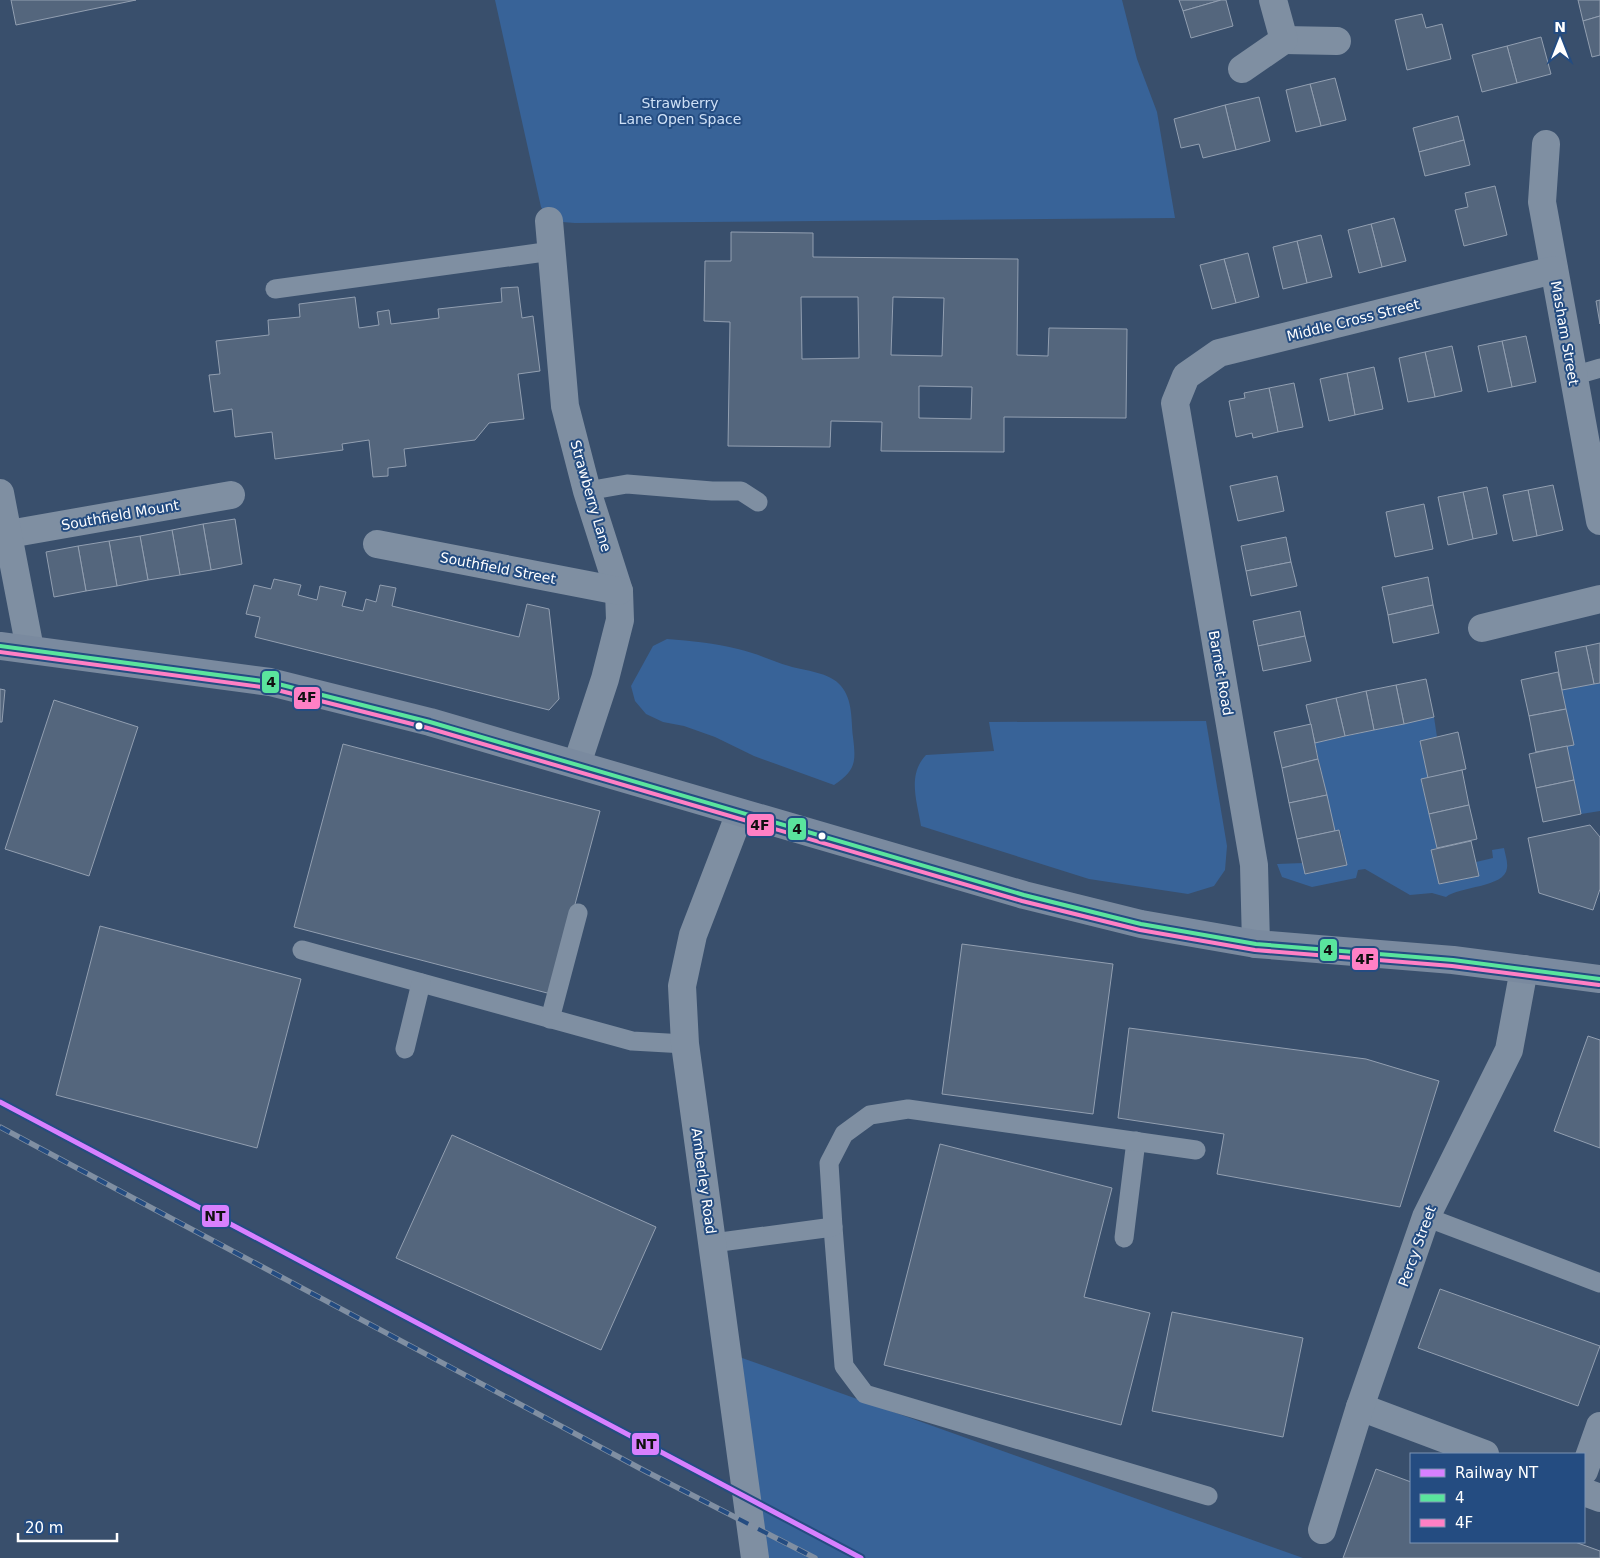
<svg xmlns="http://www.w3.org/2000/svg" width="1600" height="1558" font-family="'DejaVu Sans',sans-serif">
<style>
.green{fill:#386398}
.building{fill:#54667d;stroke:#929fb1;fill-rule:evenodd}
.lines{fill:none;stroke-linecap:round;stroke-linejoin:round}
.service{stroke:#7f8fa2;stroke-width:19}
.minor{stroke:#7f8fa2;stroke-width:28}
.tertiary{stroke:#7f8fa2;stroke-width:28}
.secondary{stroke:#7a8a9f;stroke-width:28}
.rail-casing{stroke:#808fa2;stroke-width:5.5}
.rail{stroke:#244c81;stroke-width:4;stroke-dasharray:11;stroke-linecap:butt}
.bus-1-casing{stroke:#244c81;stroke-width:8}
.bus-2-casing{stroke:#244c81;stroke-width:8}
.bus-1{stroke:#5ae49d;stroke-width:4}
.bus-2{stroke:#ff80c5;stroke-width:4}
.rail-1-casing{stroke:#244c81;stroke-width:9}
.rail-1{stroke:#d880ff;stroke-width:5}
.bus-dot{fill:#fff;stroke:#244c81;stroke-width:2}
.labels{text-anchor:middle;stroke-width:4;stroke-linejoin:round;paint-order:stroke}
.park-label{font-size:14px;fill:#cee0f6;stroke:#244c81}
.street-label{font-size:14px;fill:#fff;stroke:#244c81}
.line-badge{stroke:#244c81;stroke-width:2}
.pale-badge-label{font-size:14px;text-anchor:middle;font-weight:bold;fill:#111}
</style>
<rect width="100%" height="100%" fill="#394f6c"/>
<!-- green -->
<g class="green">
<path d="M495 0H1122L1137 59 1157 112 1175 218 575 223 549 221 541 207Z"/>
<path d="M667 639C691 641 715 643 738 649 756 653 772 661 789 666 805 671 830 672 841 686 853 700 851 720 853 737 856 762 856 770 834 785L754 756 715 737 684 726 663 722 646 714 635 701 631 686 653 646Z"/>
<path d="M1600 683V811L1581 814 1567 746 1573 744 1562 690Z"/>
<path d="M1434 717 1437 737 1420 741 1428 778 1421 780 1437 848 1431 850 1439 884 1478 876 1476 862 1493 858 1492 850 1504 848C1505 854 1508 862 1507 868 1505 888 1459 886 1446 897L1432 893 1410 895 1365 869 1358 870 1356 878 1312 887 1282 877 1277 864 1303 863 1306 874 1347 865 1340 830 1335 831 1315 743Z"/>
<path d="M1206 721 1227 846 1225 870 1214 886 1188 894 1089 879 921 826C917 801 907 775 926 755L994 751 989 722Z"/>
<path d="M728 1353 1303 1558H755Z"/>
</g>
<!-- building -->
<g class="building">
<path d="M11 0H136L16 25Z"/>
<path d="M1179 0H1221L1183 11Z"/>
<path d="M1221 0H1226L1233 26 1191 38 1183 11Z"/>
<path d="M1578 0H1600V16L1583 21Z"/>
<path d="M1422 14 1426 28 1442 24 1451 59 1407 70 1395 20Z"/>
<path d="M1600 16V55L1592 57 1583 21Z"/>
<path d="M1541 37 1551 74 1517 83 1507 46Z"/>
<path d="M1507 46 1517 83 1482 92 1472 55Z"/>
<path d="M1335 78 1346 120 1321 126 1310 84Z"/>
<path d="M1310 84 1321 126 1296 132 1286 90Z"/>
<path d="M1259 97 1270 141 1236 150 1225 105Z"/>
<path d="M1225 105 1236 150 1203 158 1199 144 1181 148 1174 119Z"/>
<path d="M1458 116 1464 140 1419 152 1413 128Z"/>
<path d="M1464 140 1470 165 1425 176 1419 152Z"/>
<path d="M1495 186 1507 235 1464 246 1455 210 1468 207 1465 193Z"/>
<path d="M1394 218 1406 261 1382 267 1371 224Z"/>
<path d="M1371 224 1382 267 1359 273 1348 230Z"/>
<path d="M731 232 813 233V257L1018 259 1017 355 1048 356 1049 328 1127 329 1126 418 1004 417V452L881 451 882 422 831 421 830 447 728 446 730 322 704 321 705 261H731ZM801 297H858L859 358 802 359ZM893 297 944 298 942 356 891 355ZM919 386 972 387 971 419 919 418Z"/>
<path d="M1321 235 1332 277 1307 283 1297 241Z"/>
<path d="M1297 241 1307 283 1283 289 1273 247Z"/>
<path d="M1248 253 1259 297 1236 303 1224 259Z"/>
<path d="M1224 259 1236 303 1212 309 1200 265Z"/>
<path d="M518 287 522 318 533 316 540 371 518 374 524 419 489 423 475 440 404 449 406 466 388 468V476L373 477 369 440 342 444 343 450 275 459 272 432 235 437 232 409 214 412 209 375 220 374 216 341 269 335 268 320 300 317 299 304 355 297 359 328 379 325 377 312 389 310 391 324 439 318 438 309 502 302 501 288Z"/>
<path d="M1600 300V324L1596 301Z"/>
<path d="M1526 336 1536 382 1512 387 1502 341Z"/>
<path d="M1502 341 1512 387 1488 392 1478 346Z"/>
<path d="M1452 346 1462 391 1435 397 1425 352Z"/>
<path d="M1425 352 1435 397 1408 402 1399 358Z"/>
<path d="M1374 367 1383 409 1355 415 1347 373Z"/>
<path d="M1347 373 1355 415 1329 421 1320 379Z"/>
<path d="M1294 383 1303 427 1278 432 1269 388Z"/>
<path d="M1269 388 1278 432 1253 438 1252 433 1236 437 1229 401 1245 398 1244 393Z"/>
<path d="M1277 476 1284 511 1238 521 1230 486Z"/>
<path d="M1553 485 1563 530 1537 536 1528 490Z"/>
<path d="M1487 487 1497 534 1473 539 1463 492Z"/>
<path d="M1528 490 1537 536 1513 541 1503 495Z"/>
<path d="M1463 492 1473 539 1448 545 1438 497Z"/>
<path d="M1424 504 1433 549 1395 557 1386 512Z"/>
<path d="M235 519 242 564 211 570 203 524Z"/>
<path d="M203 524 211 570 180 575 172 530Z"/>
<path d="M172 530 180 575 148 580 140 536Z"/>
<path d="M140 536 148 580 117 586 109 541Z"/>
<path d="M1286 537 1291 562 1246 571 1241 546Z"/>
<path d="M109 541 117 586 86 591 78 546Z"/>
<path d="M78 546 86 591 54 597 46 552Z"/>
<path d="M1291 562 1297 586 1251 596 1246 571Z"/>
<path d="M1428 577 1433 605 1388 615 1382 587Z"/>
<path d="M274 579 301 585 298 595 317 600 320 586 346 592 342 606 363 611 366 599 376 602 380 585 396 588 392 606 519 637 527 604 549 609 559 699 549 710 255 637 260 617 246 614 254 585 271 589Z"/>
<path d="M1433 605 1439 633 1393 643 1388 615Z"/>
<path d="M1300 611 1305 636 1258 646 1253 621Z"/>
<path d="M1305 636 1311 661 1263 671 1258 646Z"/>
<path d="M1600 643V683L1594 684 1586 646Z"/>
<path d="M1586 646 1594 684 1562 690 1555 652Z"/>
<path d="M1558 672 1566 709 1529 716 1521 680Z"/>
<path d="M1426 679 1434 717 1404 724 1396 685Z"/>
<path d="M1396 685 1404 724 1374 730 1366 691Z"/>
<path d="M0 689 5 690 2 722H0Z"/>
<path d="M1366 691 1374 730 1345 736 1336 698Z"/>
<path d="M1336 698 1345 736 1315 743 1306 705Z"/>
<path d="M54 700 138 727 89 876 5 849Z"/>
<path d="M1566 709 1574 745 1536 752 1529 716Z"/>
<path d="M1311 724 1318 759 1282 768 1274 732Z"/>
<path d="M1458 732 1466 769 1428 778 1420 741Z"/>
<path d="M343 744 600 811 551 994 294 927Z"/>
<path d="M1567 746 1574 780 1536 788 1529 754Z"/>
<path d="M1318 759 1327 795 1289 803 1282 768Z"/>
<path d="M1462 770 1469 805 1429 814 1421 779Z"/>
<path d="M1574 780 1581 814 1543 822 1536 788Z"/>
<path d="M1327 795 1335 831 1297 839 1289 803Z"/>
<path d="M1469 805 1477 839 1437 848 1429 814Z"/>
<path d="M1590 825 1600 837V889L1593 910 1539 893 1528 838Z"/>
<path d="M1339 830 1347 865 1305 874 1297 839Z"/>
<path d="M1471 841 1479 876 1439 884 1431 850Z"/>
<path d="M100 926 301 979 257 1148 56 1095Z"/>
<path d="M962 944 1113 964 1093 1114 942 1094Z"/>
<path d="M1129 1028 1366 1059 1439 1081 1400 1207 1217 1174 1224 1134 1118 1118Z"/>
<path d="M1588 1036 1600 1040V1148L1554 1131Z"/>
<path d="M452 1135 656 1227 601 1350 396 1258Z"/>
<path d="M940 1144 1112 1188 1084 1297 1150 1313 1121 1425 884 1365Z"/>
<path d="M1440 1289 1600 1346 1578 1406 1418 1348Z"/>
<path d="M1172 1312 1303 1338 1283 1437 1152 1411Z"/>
<path d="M1376 1469 1411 1482V1542H1575L1600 1551V1558H1343Z"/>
</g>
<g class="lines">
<!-- service -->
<g class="service">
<path d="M275 289 552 251"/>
<path d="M1573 376 1600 368"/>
<path d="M587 491 627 484 712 491H741L758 502"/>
<path d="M302 950 632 1041 685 1044"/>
<path d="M550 1019 578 913"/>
<path d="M405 1049 421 983"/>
<path d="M1426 1217 1600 1283"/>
<path d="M833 1227 844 1366 865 1394 1208 1496"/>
<path d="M1124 1238 1136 1141"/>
<path d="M713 1243 833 1227 829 1163 844 1134 870 1115 908 1109 1196 1150"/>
</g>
<!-- minor -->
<g class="minor">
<path d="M1284 40 1337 41"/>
<path d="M1242 69 1284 40 1273 0"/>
<path d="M1546 144 1542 202 1600 521"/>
<path d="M549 221 565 406 587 491 619 591 620 620 605 679 577 764"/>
<path d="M9 534 231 495"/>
<path d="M377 544 619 591"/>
<path d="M1482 628 1600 599"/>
<path d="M740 813 693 935 682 986 685 1044 755 1558"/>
<path d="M1256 944 1254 865 1175 403 1186 376 1219 353 1554 270"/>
<path d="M1360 1407 1485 1454"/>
<path d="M1584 1471 1600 1426"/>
<path d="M1584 1492 1600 1498"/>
<path d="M1322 1530 1360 1407 1426 1217 1509 1050 1524 969"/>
</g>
<!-- tertiary -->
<path class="tertiary" d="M0 493 30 649"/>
<!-- secondary -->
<path class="secondary" d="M0 646 270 682 430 722 1024 895 1141 924 1256 944 1453 960 1600 979"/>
<defs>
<path id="rail" d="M0 1127 645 1471 815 1558"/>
</defs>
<!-- rail casing -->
<use href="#rail" class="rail-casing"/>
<!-- rail -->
<use href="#rail" class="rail"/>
<defs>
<path id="bus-1" d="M0 646 270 682 430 722 1024 895 1141 924 1256 944 1453 960 1600 979"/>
<path id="bus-2" d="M0 652 269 688 428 728 1022 901 1140 930 1255 950 1452 966 1599 985"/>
</defs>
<!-- bus-1 casing -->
<use href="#bus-1" class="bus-1-casing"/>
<!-- bus-2 casing -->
<use href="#bus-2" class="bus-2-casing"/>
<!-- bus-1 -->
<use href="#bus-1" class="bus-1"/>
<!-- bus-2 -->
<use href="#bus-2" class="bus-2"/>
<defs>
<path id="rail-1" d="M0 1102 861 1558"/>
</defs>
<!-- rail-1 casing -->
<use href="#rail-1" class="rail-1-casing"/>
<!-- rail-1 -->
<use href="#rail-1" class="rail-1"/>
</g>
<!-- markers -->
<g class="bus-dot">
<circle cx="419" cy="726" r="4.5"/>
<circle cx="822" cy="836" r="4.5"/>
</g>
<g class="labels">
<!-- park labels -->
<g class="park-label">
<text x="680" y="108">Strawberry<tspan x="680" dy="16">Lane Open Space</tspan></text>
</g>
<!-- street labels -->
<g class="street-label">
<text transform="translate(1353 320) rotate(-14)" y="5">Middle Cross Street</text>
<text transform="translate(1565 333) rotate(80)" y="5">Masham Street</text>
<text transform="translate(591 496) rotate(74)" y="5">Strawberry Lane</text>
<text transform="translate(120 515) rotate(-10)" y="5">Southfield Mount</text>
<text transform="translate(498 568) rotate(11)" y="5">Southfield Street</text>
<text transform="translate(1221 673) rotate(80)" y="5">Barnet Road</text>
<text transform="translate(704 1181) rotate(82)" y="5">Amberley Road</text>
<text transform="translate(1417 1246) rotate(-70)" y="5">Percy Street</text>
</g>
</g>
<g class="line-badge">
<rect x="261" y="670" width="19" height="24" rx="5" fill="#5ae49d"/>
<rect x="293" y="686" width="28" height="24" rx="5" fill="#ff80c5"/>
<rect x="746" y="813" width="29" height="24" rx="5" fill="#ff80c5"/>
<rect x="787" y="817" width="20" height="24" rx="5" fill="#5ae49d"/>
<rect x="1319" y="938" width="19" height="24" rx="5" fill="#5ae49d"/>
<rect x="1351" y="947" width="28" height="24" rx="5" fill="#ff80c5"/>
<rect x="201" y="1204" width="29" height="24" rx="5" fill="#d880ff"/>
<rect x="631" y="1432" width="29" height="24" rx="5" fill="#d880ff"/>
</g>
<g class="pale-badge-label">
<text x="271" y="687">4</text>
<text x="307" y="702">4F</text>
<text x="760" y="830">4F</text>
<text x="797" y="834">4</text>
<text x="1328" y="955">4</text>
<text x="1365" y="964">4F</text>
<text x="215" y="1221">NT</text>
<text x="646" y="1449">NT</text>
</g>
<!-- legend -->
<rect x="1410" y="1453" width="175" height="90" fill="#244c81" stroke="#7c94b3"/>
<rect x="1420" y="1469" width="25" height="8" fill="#d880ff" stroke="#7c94b3"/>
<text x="1455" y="1478" font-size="15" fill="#ffffff">Railway NT</text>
<rect x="1420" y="1494" width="25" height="8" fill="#5ae49d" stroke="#7c94b3"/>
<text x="1455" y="1503" font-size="15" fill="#ffffff">4</text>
<rect x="1420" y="1519" width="25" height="8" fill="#ff80c5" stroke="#7c94b3"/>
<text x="1455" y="1528" font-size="15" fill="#ffffff">4F</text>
<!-- north arrow -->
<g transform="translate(1560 40)" stroke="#244c81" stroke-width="4" paint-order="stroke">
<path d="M0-4L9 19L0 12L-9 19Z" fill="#ffffff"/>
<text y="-8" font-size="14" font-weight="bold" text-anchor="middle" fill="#ffffff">N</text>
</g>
<!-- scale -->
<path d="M18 1533v8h99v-8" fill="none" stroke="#ffffff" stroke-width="2.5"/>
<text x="25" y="1533" font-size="15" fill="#ffffff" stroke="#244c81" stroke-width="4" paint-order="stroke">20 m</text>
</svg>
